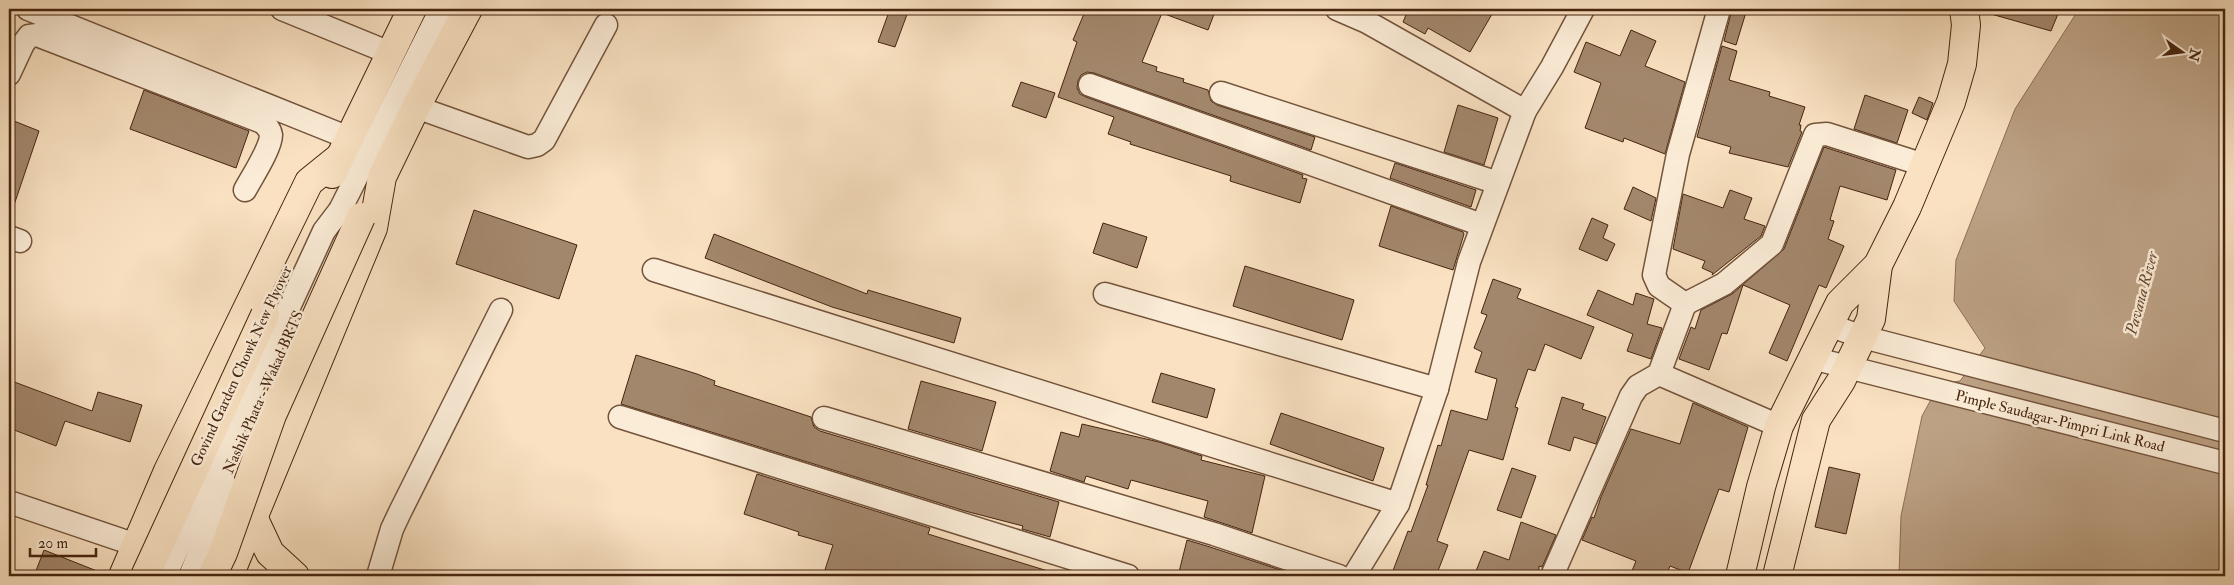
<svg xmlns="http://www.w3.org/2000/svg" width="2234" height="585" font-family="'IM FELL Double Pica',serif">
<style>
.water{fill:#bca184;stroke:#8d6f55}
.building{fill:#a3876c;stroke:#46250f}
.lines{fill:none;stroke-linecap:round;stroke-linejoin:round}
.minor-casing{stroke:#73543c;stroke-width:25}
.major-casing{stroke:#46250f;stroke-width:30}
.minor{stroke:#fbecd7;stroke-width:22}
.major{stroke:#f9e1c1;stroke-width:28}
.minor-bridge-casing{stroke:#73543c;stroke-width:25;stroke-linecap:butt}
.major-bridge-casing{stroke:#46250f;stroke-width:30;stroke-linecap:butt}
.minor-bridge{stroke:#fbecd7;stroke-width:22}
.major-bridge{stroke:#f9e1c1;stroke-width:28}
.labels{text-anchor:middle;stroke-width:5;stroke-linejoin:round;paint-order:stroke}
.street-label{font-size:15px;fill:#46250f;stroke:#fbecd7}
.water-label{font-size:16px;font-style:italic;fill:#694a32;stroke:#fbecd7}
</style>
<rect width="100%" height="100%" fill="#f9e1c1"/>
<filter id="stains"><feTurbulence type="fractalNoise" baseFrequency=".004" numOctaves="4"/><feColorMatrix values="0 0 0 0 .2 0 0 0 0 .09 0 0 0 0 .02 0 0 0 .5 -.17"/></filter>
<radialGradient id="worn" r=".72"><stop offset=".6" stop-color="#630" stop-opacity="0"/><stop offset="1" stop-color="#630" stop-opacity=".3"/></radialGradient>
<!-- water -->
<path class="water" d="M2079 9H2225V576H1899L1901 516 1922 416 1939 385 1960 381 1985 348 1954 301 1956 260 2015 109Z"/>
<!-- building -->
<g class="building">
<path d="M890 9H909L895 47 878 42Z"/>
<path d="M1086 9H1216L1208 30 1162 13 1142 62 1157 67 1156 71 1184 79 1183 82 1208 90 1211 101 1217 105 1315 137 1311 150 1094 73 1087 72 1081 75 1078 81 1077 88 1080 94 1086 97 1303 175 1302 178 1307 179 1300 203 1230 181 1231 176 1130 144 1131 142 1108 134 1114 117 1058 97 1077 42 1073 40Z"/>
<path d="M1395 9H1495L1470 52 1428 28 1425 34 1403 22 1406 15Z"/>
<path d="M1732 9H1747L1736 45 1724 41Z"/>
<path d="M1992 9H2060L2051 31 1991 14Z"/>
<path d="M1631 30 1656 41 1645 66 1685 82 1665 154 1624 138 1623 142 1585 128 1601 83 1574 72 1586 42 1620 56Z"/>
<path d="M1722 46 1737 51 1729 80 1770 92 1769 96 1805 107 1799 125H1801L1800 131 1802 132 1788 167 1729 153 1731 147 1697 137Z"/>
<path d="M1021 82 1055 93 1046 118 1012 106Z"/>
<path d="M144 90 249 131 236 168 130 129Z"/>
<path d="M1865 95 1908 110 1897 143 1854 129Z"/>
<path d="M1919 97 1933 103 1927 120 1912 113Z"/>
<path d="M1458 105 1498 118 1484 165 1444 152Z"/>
<path d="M9 119 39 131 12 211 9 210Z"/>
<path d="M1824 147 1896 170 1887 200 1840 186 1830 220 1834 221 1828 239 1844 246 1826 288 1819 285 1787 361 1769 353 1790 305 1743 285 1727 334 1722 333 1709 370 1679 359 1691 327 1695 329 1701 310 1732 294 1784 249Z"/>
<path d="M1395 163 1476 190 1471 207 1390 178Z"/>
<path d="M1633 187 1656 198 1651 221 1624 209Z"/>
<path d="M1730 190 1752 198 1744 219 1765 226 1761 236 1712 275 1713 273 1702 268 1705 261 1673 249 1683 194 1723 208Z"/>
<path d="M1391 206 1463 232 1464 234 1453 270 1379 246Z"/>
<path d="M474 210 577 245 559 299 456 264Z"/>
<path d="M1592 218 1608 225 1603 238 1615 244 1607 261 1579 249Z"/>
<path d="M1103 223 1147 237 1137 268 1093 253Z"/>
<path d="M714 234 867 294 868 290 961 318 954 343 832 307 705 258Z"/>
<path d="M1245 266 1354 300 1342 340 1233 306Z"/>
<path d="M1493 279 1521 289 1517 298 1594 327 1581 359 1545 344 1535 371 1528 369 1515 407 1518 408 1503 460 1469 450 1437 541 1448 545 1436 576H1391L1408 531 1411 532 1428 485H1426L1438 445 1441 446 1451 410 1487 420 1497 379 1475 372 1482 352 1474 348 1487 315 1481 313Z"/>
<path d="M1598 290 1633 305 1636 293 1654 299 1647 324 1662 328 1651 359 1627 351 1633 334 1587 315Z"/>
<path d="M636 355 697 374 715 381 714 385 811 417 814 427 820 431 1059 502 1050 537 1022 529 1023 526 965 511 621 404Z"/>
<path d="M1161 373 1215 389 1207 418 1152 402Z"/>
<path d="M9 380 92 411 98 392 142 405 130 442 65 421 56 446 9 428Z"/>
<path d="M921 381 996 402 982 451 908 429Z"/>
<path d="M1562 397 1584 404 1582 409 1606 417 1596 444 1574 437 1570 451 1548 444Z"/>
<path d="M1693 403 1748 427 1729 492 1719 489 1688 573 1670 566 1666 576H1630L1636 561 1582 540 1592 517 1594 518 1601 497 1631 429 1680 444Z"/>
<path d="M1281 413 1384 448 1373 481 1270 444Z"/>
<path d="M1082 424 1159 442 1202 456 1201 460 1265 476 1252 533 1204 517 1208 501 1131 480 1128 489 1086 476 1084 482 1050 471 1061 432 1079 437Z"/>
<path d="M1829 467 1860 474 1846 534 1815 527Z"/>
<path d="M1512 468 1536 476 1521 518 1497 510Z"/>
<path d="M757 474 930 528 928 534 1051 572 1050 576H823L833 545 798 535 799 532 744 514Z"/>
<path d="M1521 522 1556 535 1542 567 1539 566V576H1474L1484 551 1509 560Z"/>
<path d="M1187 540 1210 547 1299 576H1178Z"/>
<path d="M44 550 107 575V576H34Z"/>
</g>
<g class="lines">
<defs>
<g id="minor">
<path d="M28 9 349 138"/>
<path d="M282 9 390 53"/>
<path d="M1337 9 1367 22 1525 111"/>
<path d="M9 74 23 44 29 36 37 35 262 122C267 126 270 129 271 135 271 148 252 177 245 190"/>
<path d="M1090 85 1482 225"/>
<path d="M1221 93 1498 183"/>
<path d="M416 107 528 147 537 145 544 140 606 25"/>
<path d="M340 210 441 9"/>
<path d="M9 237 20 241"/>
<path d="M654 270 1398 504"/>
<path d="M1105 294 1437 389"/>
<path d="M1685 304 1724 284 1772 244 1815 135 1827 134 1924 165"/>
<path d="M1828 325 1863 337 2225 431"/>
<path d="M1812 358 2225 463"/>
<path d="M1659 374 1779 426"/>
<path d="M620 417 1128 576"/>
<path d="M824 418 1214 534 1339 576"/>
<path d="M9 502 136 545"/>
<path d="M378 576 392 529 400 512 501 310"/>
<path d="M1354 576 1398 504 1437 389 1469 262 1525 111 1552 67 1583 9"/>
<path d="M1552 576 1631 396 1638 386 1659 374 1685 304 1659 286 1654 275 1678 154 1719 9"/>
</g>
<g id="major">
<path d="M332 174 412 9"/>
<path d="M254 519 270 553 295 576"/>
<path d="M123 576 168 471 309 182 340 157"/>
<path d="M229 576 373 228 382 177 416 107 468 9"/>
<path d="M1740 576 1761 487 1779 426 1840 303 1878 265 1907 207 1951 102 1962 64 1966 25 1964 9"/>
<path d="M1777 576 1816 420 1841 381 1871 319 1878 265"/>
</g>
</defs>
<!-- minor casing -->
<use href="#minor" class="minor-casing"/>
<!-- major casing -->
<use href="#major" class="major-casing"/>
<!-- minor -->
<use href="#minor" class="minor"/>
<!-- major -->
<use href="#major" class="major"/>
<defs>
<g id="minor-bridge">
<path d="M165 576 324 231 340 210"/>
<path d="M190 576 202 546 224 482"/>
</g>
<g id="major-bridge">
<path d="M145 576 265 315"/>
<path d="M212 576 223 553 272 415 361 217"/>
</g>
</defs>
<!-- minor-bridge casing -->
<use href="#minor-bridge" class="minor-bridge-casing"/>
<!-- major-bridge casing -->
<use href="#major-bridge" class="major-bridge-casing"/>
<!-- minor-bridge -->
<use href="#minor-bridge" class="minor-bridge"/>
<!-- major-bridge -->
<use href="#major-bridge" class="major-bridge"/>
</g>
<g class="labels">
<!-- street labels -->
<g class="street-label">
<text transform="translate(241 366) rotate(-65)" y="5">Govind Garden Chowk New Flyover</text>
<text transform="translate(263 392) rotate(-66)" y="5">Nashik Phata - Wakad BRTS</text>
<text transform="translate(2060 421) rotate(14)" y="5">Pimple Saudagar-Pimpri Link Road</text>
</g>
<!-- water labels -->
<g class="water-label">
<text transform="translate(2141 293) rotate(-75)" y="6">Pavana River</text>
</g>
</g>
<!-- margin -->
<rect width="2234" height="585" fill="none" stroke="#f9e1c1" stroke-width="30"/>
<rect x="10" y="10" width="2214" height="565" fill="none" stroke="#46250f" stroke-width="2.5"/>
<rect x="15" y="15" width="2204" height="555" fill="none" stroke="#46250f"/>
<!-- north arrow -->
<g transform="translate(2182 52) rotate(104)" stroke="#fbecd7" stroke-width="4" paint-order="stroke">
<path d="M0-4L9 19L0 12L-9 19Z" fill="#46250f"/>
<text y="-8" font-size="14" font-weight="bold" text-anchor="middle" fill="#46250f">N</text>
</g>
<!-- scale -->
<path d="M30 548v8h66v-8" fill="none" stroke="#46250f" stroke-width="2.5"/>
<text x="38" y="548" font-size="15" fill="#46250f" stroke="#fbecd7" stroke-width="4" paint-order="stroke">20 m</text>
<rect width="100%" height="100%" filter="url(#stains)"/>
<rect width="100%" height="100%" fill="url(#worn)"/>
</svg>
